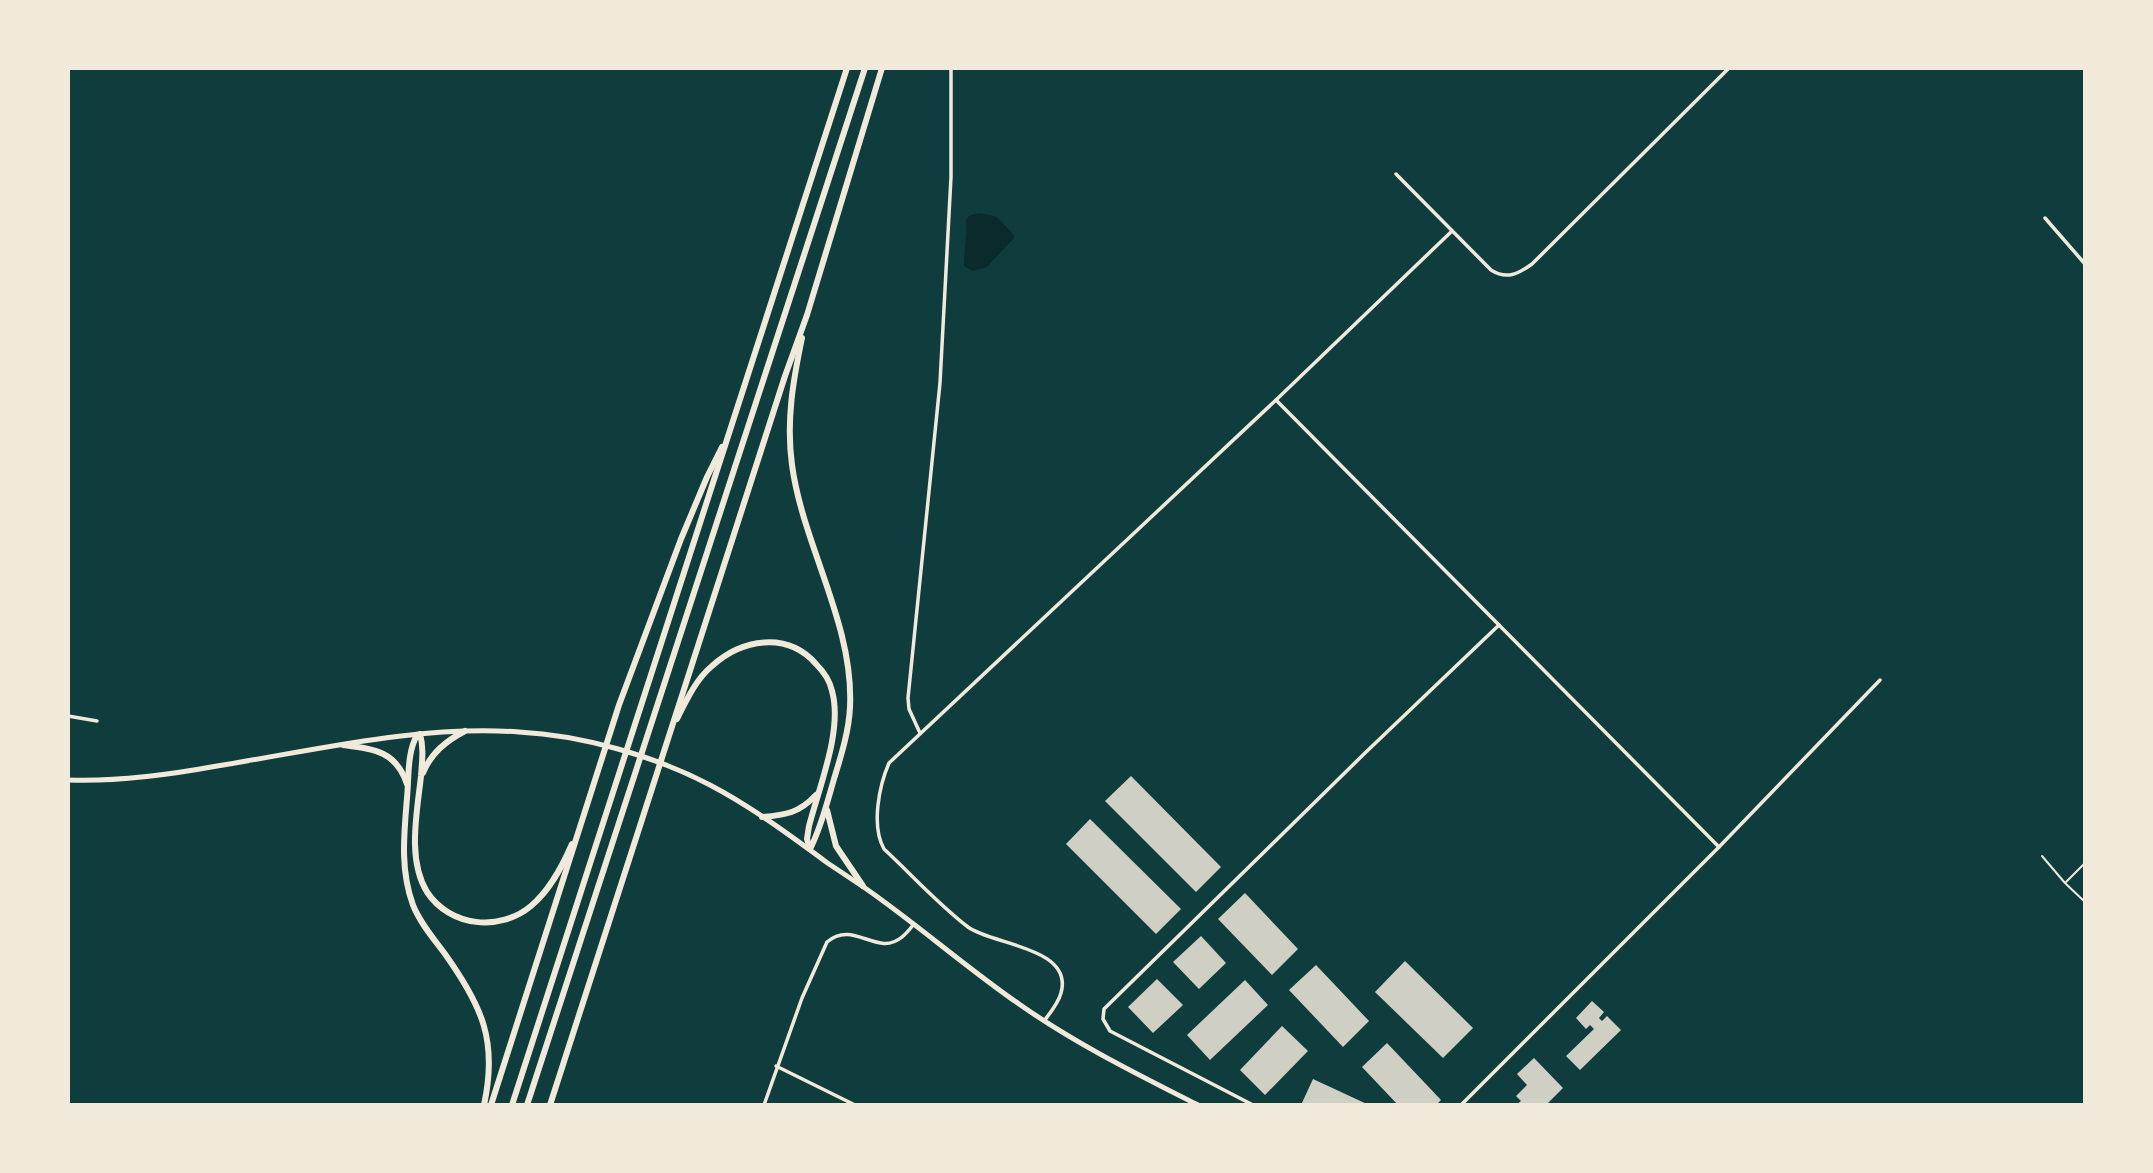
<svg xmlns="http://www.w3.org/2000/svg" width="2153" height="1173" font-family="'Work Sans',sans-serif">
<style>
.water{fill:#0a2a2b}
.building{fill:#cfcfc3}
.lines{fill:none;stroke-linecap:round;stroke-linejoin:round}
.path{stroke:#f1e9da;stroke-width:2}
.minor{stroke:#f1e9da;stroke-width:3.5}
.secondary{stroke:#f1e9da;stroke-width:5}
.trunk{stroke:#f1e9da;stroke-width:6}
</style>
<rect width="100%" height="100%" fill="#0f3d3e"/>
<!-- water -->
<path class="water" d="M981 213 997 217 1014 235V238L987 267 973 271 964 266C964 256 965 246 966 237 968 223 960 215 981 213Z"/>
<!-- building -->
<g class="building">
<path d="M1131 776 1221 867 1196 892 1105 801Z"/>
<path d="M1090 819 1181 909 1156 934 1066 844Z"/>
<path d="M1245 893 1298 949 1272 975 1218 919Z"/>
<path d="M1201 936 1226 963 1199 989 1173 962Z"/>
<path d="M1405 961 1473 1028 1443 1058 1375 992Z"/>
<path d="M1316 965 1369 1021 1343 1047 1289 990Z"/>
<path d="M1157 979 1183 1005 1153 1033 1128 1007Z"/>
<path d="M1245 980 1268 1005 1210 1060 1187 1035Z"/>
<path d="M1592 1001 1604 1012 1599 1018 1602 1021 1607 1016 1621 1030 1580 1070 1566 1056 1594 1029 1590 1025 1586 1029 1576 1018Z"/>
<path d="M1282 1026 1308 1051 1265 1095 1240 1070Z"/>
<path d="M1387 1043 1441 1100 1436 1105H1398L1362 1067Z"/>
<path d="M1534 1058 1563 1088 1546 1105H1516L1521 1101 1516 1096 1527 1085 1517 1074Z"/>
<path d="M1313 1079 1369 1105H1301Z"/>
</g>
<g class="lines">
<!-- path -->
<g class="path">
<path d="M2042 856 2065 883 2085 902"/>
<path d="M2066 882 2085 863"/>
</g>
<!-- minor -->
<g class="minor">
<path d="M1396 174 1491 270C1507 280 1518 274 1532 264L1729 68"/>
<path d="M2045 218 2085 264"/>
<path d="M1276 400 1719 847"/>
<path d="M68 716 97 721"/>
<path d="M920 733 909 709 908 698 940 383 951 177V68"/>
<path d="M1044 1021C1050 1013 1058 1004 1061 993 1074 947 992 945 968 927 938 904 912 875 884 849 871 826 879 786 889 763L1276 400 1452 231"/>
<path d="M776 1066 855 1105"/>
<path d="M764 1105 802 998 827 942C854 919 877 958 902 937 906 934 910 929 914 924"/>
<path d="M1253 1105 1110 1031 1103 1019 1104 1009 1365 753 1499 625"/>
<path d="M1461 1105 1719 847 1880 680"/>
</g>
<!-- secondary -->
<path class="secondary" d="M68 780C118 782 168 775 217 766 316 750 418 725 519 732 581 735 655 756 710 785 752 807 791 836 829 864 841 872 853 880 865 888 918 925 967 968 1019 1004 1076 1044 1137 1074 1198 1105"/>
<!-- trunk -->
<g class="trunk">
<path d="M802 338C793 381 786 421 792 465 803 546 854 624 850 707 849 731 841 756 834 779 827 803 821 828 810 849"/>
<path d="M677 719C686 701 696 679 712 666 742 639 787 631 816 664 823 671 830 681 832 691 843 730 819 787 809 826L807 839 810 849"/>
<path d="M420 734C424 748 422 762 421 776 417 813 407 859 427 892 450 927 500 932 531 906 550 890 562 867 572 844"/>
<path d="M417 735C407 753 409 777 407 798 404 834 400 870 413 905 420 923 434 939 445 954 482 1006 498 1041 484 1105"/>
<path d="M343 745C374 749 396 751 407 784"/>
<path d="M423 773C431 753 446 741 465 731"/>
<path d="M827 810 836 846 863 886"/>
<path d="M762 817C786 815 799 813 816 795"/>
<path d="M491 1105 619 705 681 539 707 477 722 447"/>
<path d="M512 1105 847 68"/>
<path d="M527 1105 865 68"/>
<path d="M550 1105 785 376 807 315 882 68"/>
</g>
</g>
<!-- border -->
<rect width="2153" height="1173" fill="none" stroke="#f1e9da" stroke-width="140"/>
</svg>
